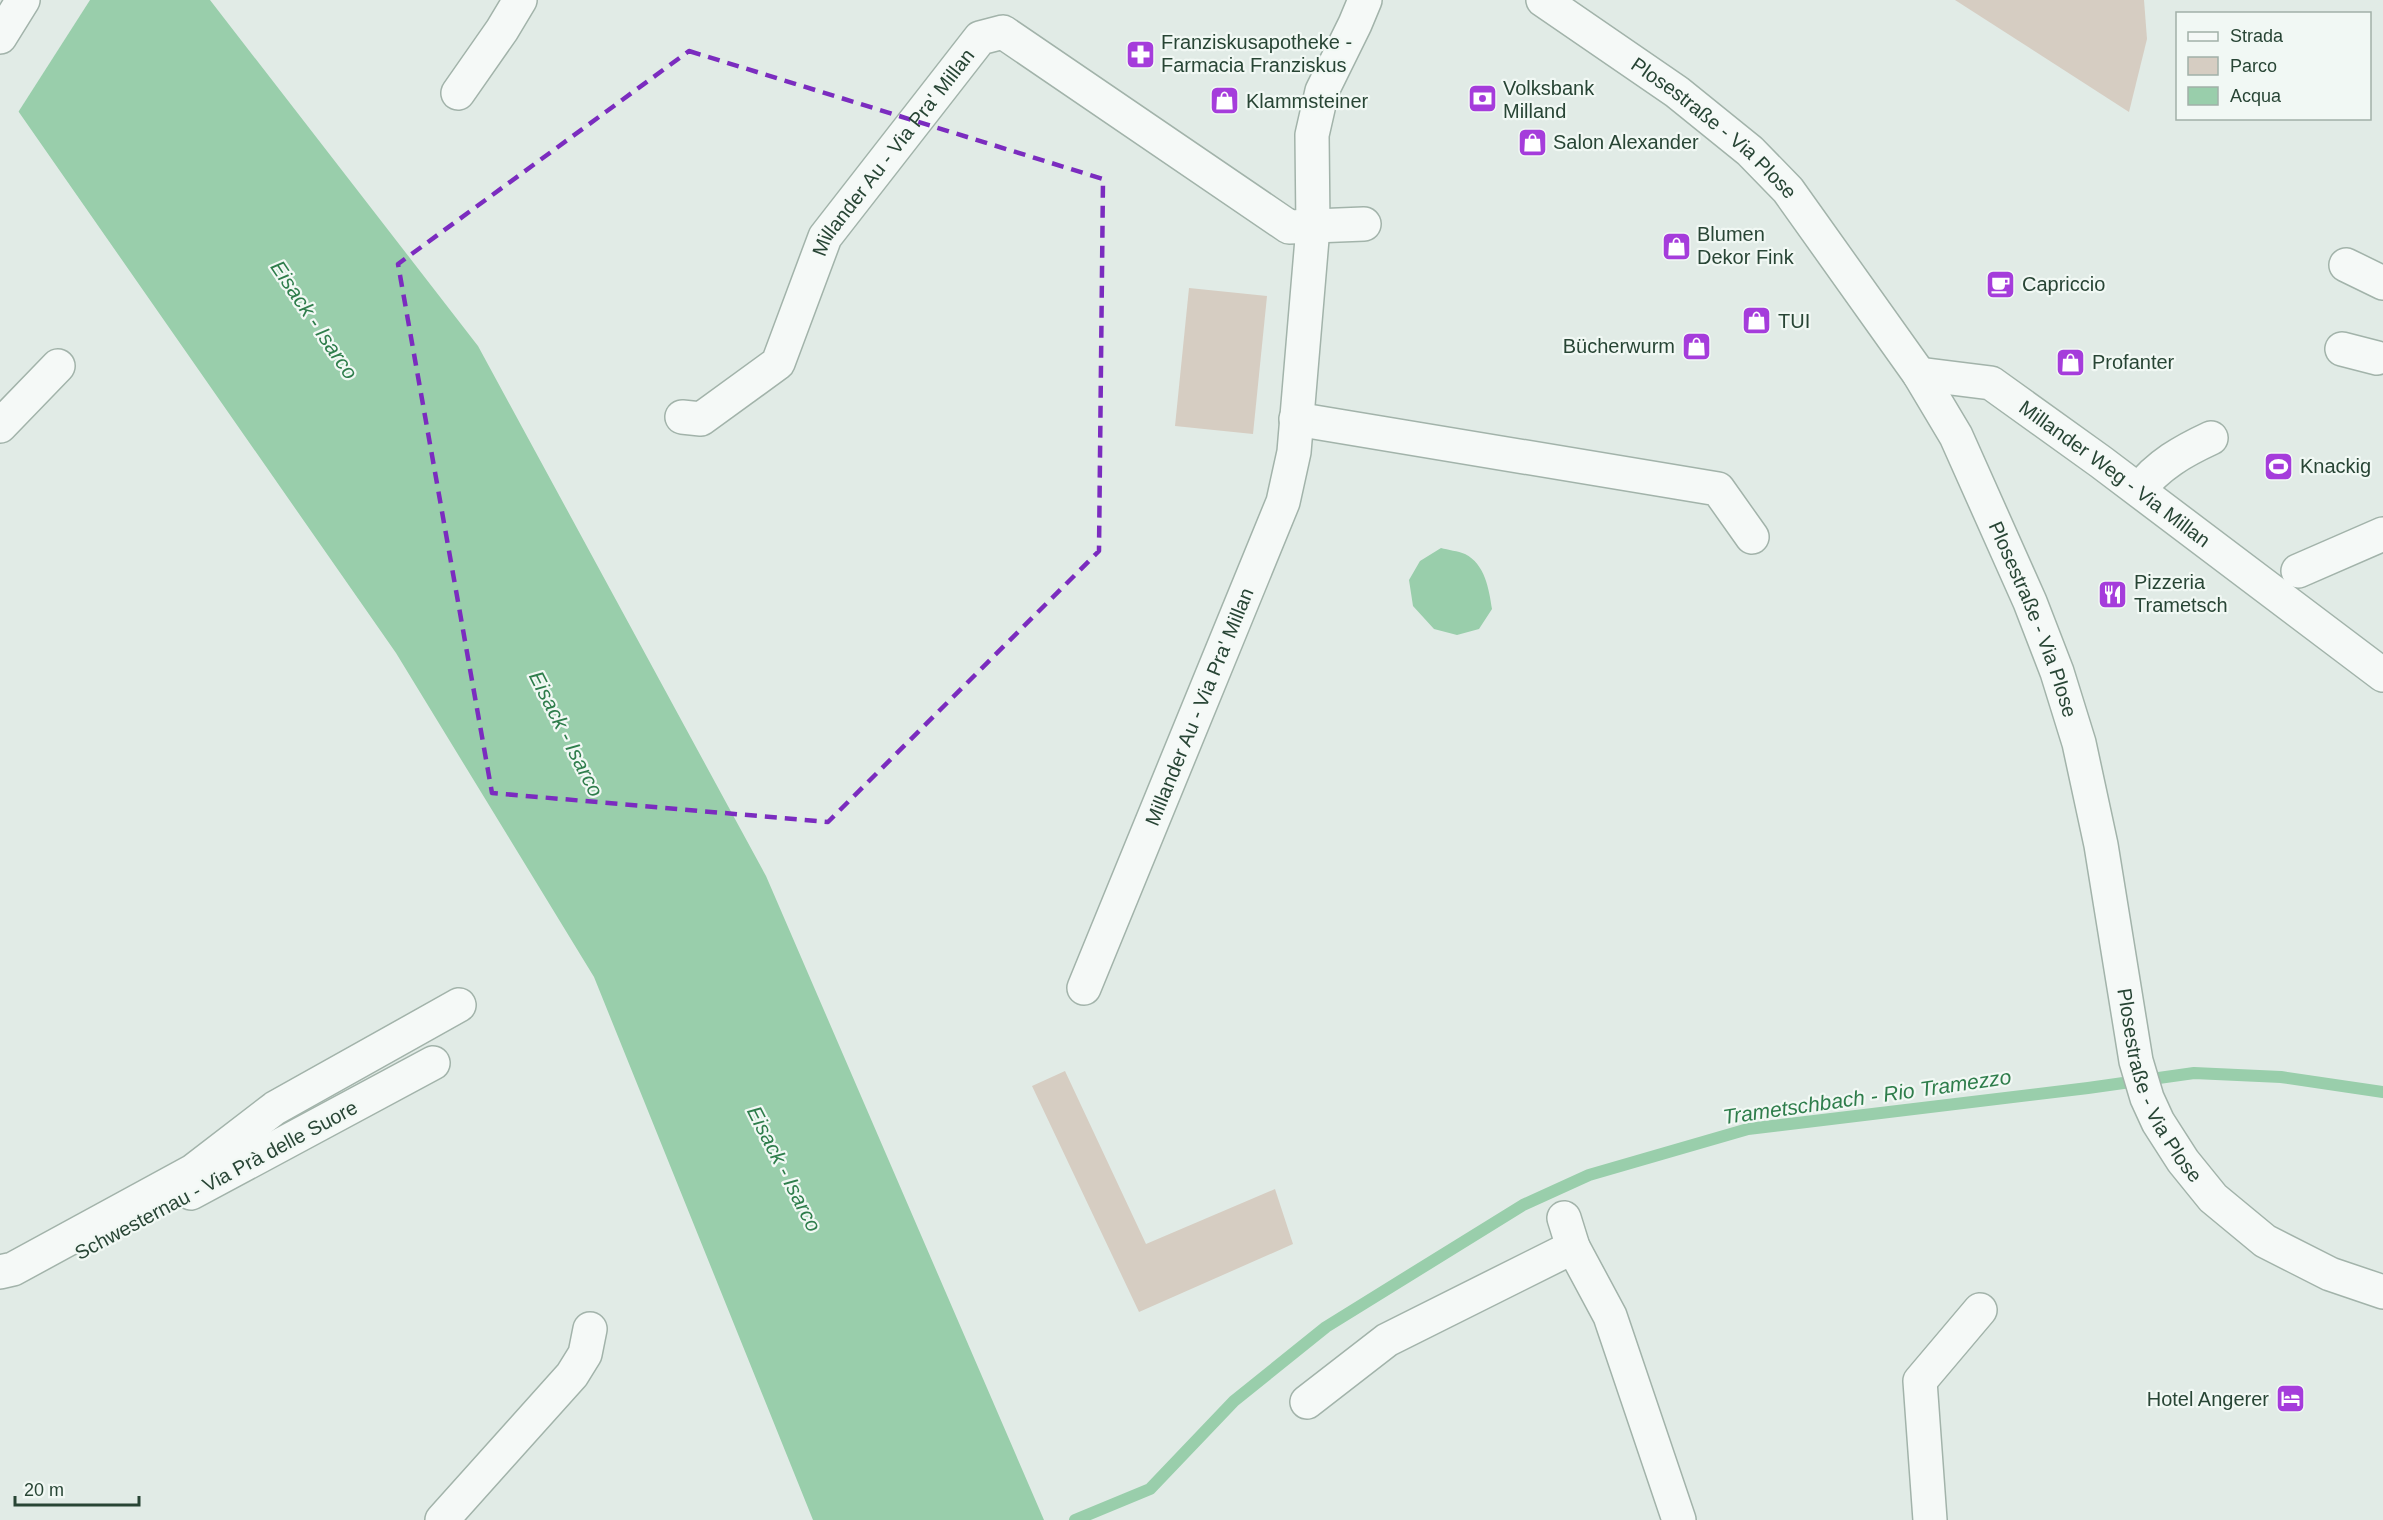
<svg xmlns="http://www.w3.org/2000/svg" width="2383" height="1520" font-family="Arial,sans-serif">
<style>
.green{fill:#d6cdc2}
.water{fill:#99ceab}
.pier{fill:#e1ebe6}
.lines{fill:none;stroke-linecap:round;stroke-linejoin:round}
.stream{stroke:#99ceab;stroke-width:12}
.minor-casing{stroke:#a2b3aa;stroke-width:36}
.minor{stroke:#f5f9f7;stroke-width:33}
.marked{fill:none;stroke:#7b2cbf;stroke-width:4.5;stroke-dasharray:12 8;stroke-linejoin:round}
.labels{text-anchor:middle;stroke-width:4.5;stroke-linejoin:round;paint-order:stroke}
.poi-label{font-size:20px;fill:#284535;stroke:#f1f8f4;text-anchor:start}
.street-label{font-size:20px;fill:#284535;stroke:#f1f8f4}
.water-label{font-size:21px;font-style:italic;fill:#2e7d4b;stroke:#f1f8f4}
</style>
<rect width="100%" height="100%" fill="#e1ebe6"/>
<!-- green -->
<g class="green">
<path d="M1955 0H2144L2147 39 2129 112Z"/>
<path d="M1189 288 1267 296 1253 434 1175 426Z"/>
<path d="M1065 1071 1146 1244 1275 1189 1293 1244 1139 1312 1032 1086Z"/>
</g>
<!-- water -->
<g class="water">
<path d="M0 0H210L478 346 766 876 1044 1520H813L594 977 396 653 0 85Z"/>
<path d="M1441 548C1448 550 1458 551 1465 554 1485 564 1489 589 1492 609L1479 629 1457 635 1434 629 1413 606 1409 580 1420 561Z"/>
</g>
<!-- pier -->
<path class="pier" d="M0 0H90L17 114 0 90Z"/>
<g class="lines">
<!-- stream -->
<path class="stream" d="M1075 1520 1150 1489 1234 1401 1326 1327 1523 1205 1589 1175 1748 1129 2088 1088 2194 1073 2281 1077 2383 1092"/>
<defs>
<g id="minor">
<path id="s1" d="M1543 0 1677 92 1750 151 1788 190 1919 374 1956 436 2030 602 2057 672 2079 743 2101 845 2136 1061 2147 1098 2158 1122 2183 1161 2213 1198 2265 1241 2330 1274 2383 1292"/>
<path d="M0 37 23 0"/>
<path d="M458 93 502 30 520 0"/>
<path d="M2346 265 2383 283"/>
<path d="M2342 349 2377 358"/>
<path id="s2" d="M1919 374 1991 383 2101 462 2383 675"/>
<path id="s3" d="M682 417 701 419 778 363 825 237 980 38 1003 32 1289 227 1364 224"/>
<path d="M1296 419 1718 489 1752 537"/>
<path d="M0 426 58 366"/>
<path d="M2139 490C2158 465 2183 451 2211 438"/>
<path d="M2298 571 2383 534"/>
<path id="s4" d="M1084 988 1283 502 1294 452 1313 227 1312 135 1322 91 1355 24 1365 0"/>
<path d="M191 1193 433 1063"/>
<path d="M1564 1218 1573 1247 1610 1316 1679 1520"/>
<path d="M0 1272 13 1269 193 1171 275 1108 459 1005"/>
<path d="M1307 1402 1387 1340 1573 1247"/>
<path d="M442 1520 572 1375 585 1354 590 1329"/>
<path d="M1930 1520 1920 1381 1980 1310"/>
</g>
</defs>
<!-- minor casing -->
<use href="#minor" class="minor-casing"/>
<!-- minor -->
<use href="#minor" class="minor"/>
</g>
<!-- marked area -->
<path class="marked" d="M689 51 1103 179 1099 551 828 822 492 793 398 264Z"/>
<!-- icons -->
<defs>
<symbol id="pharmacy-square" viewBox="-11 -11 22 22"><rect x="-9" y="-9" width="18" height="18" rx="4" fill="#a53cdb" stroke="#f1f8f4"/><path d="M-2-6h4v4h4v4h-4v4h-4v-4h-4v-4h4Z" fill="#fff"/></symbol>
<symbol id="bank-square" viewBox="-11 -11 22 22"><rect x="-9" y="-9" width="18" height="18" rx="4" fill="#a53cdb" stroke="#f1f8f4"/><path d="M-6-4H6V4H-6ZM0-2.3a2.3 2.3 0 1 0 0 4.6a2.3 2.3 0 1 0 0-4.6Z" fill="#fff"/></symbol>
<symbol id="shop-square" viewBox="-11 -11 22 22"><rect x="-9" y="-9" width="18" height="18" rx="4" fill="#a53cdb" stroke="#f1f8f4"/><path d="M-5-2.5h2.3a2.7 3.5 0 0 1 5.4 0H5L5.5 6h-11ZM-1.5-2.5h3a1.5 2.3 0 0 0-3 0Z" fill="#fff"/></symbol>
<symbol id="cafe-square" viewBox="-11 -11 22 22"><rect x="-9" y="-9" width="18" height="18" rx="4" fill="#a53cdb" stroke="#f1f8f4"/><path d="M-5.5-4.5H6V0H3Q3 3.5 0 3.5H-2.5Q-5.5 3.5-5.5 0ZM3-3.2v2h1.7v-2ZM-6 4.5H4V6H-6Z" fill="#fff"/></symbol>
<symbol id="stadium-square" viewBox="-11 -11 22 22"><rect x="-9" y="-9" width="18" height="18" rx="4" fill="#a53cdb" stroke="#f1f8f4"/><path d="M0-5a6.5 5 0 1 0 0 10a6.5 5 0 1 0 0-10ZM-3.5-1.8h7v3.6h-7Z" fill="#fff"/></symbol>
<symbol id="restaurant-square" viewBox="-11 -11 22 22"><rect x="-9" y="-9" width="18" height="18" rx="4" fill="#a53cdb" stroke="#f1f8f4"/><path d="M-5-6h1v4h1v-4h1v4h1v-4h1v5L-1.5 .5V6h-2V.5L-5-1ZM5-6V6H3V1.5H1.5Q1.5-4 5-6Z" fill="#fff"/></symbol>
<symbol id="hotel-square" viewBox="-11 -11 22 22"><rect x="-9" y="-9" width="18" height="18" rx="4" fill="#a53cdb" stroke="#f1f8f4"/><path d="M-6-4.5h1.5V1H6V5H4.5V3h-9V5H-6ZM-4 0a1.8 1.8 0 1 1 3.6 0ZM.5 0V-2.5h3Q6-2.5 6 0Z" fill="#fff"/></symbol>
</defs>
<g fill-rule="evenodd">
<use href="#pharmacy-square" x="1124" y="38" width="33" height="33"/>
<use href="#bank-square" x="1466" y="82" width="33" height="33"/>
<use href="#shop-square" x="1208" y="84" width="33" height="33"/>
<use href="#shop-square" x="1516" y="126" width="33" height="33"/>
<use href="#shop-square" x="1660" y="230" width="33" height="33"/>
<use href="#cafe-square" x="1984" y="268" width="33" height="33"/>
<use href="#shop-square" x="1740" y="304" width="33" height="33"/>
<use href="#shop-square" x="1680" y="330" width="33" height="33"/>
<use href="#shop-square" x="2054" y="346" width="33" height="33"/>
<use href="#stadium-square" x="2262" y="450" width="33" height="33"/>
<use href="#restaurant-square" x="2096" y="578" width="33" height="33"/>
<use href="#hotel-square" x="2274" y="1382" width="33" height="33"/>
</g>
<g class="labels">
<!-- poi labels -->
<g class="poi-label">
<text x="1161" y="49">Franziskusapotheke -<tspan x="1161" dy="23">Farmacia Franziskus</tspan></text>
<text x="1503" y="95">Volksbank<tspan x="1503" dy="23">Milland</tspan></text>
<text x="1246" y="108">Klammsteiner</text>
<text x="1553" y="149">Salon Alexander</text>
<text x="1697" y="241">Blumen<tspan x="1697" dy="23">Dekor Fink</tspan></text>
<text x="2022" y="291">Capriccio</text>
<text x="1778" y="328">TUI</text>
<text x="1675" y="353" text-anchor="end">Bücherwurm</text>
<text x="2092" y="369">Profanter</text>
<text x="2300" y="473">Knackig</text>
<text x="2134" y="589">Pizzeria<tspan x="2134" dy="23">Trametsch</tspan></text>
<text x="2269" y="1406" text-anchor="end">Hotel Angerer</text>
</g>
<!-- street labels -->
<g class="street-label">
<text dy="7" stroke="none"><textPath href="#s1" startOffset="214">Plosestraße - Via Plose</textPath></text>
<text dy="7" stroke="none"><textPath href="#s3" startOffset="357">Millander Au - Via Pra' Millan</textPath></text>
<text dy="7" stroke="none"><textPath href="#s2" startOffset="226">Millander Weg - Via Millan</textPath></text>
<text dy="7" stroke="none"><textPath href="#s1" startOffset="808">Plosestraße - Via Plose</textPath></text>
<text dy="7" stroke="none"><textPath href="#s4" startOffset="304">Millander Au - Via Pra' Millan</textPath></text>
<text dy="7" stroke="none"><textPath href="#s1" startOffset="1294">Plosestraße - Via Plose</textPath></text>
<text transform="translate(216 1180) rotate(-28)" y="7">Schwesternau - Via Prà delle Suore</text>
</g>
<!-- water labels -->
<g class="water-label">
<text transform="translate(314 320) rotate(56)" y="7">Eisack - Isarco</text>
<text transform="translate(566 734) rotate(63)" y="7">Eisack - Isarco</text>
<text transform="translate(1867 1097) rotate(-8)" y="7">Trametschbach - Rio Tramezzo</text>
<text transform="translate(784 1169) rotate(63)" y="7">Eisack - Isarco</text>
</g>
</g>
<!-- legend -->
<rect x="2176" y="12" width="195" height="108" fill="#f1f8f4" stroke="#a1b0a8" stroke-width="1.5"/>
<rect x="2188" y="32" width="30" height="9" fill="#f5f9f7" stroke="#a1b0a8" stroke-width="1.5"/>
<text x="2230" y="42" font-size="18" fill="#284535">Strada</text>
<rect x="2188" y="57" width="30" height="18" fill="#d6cdc2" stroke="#a1b0a8" stroke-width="1.5"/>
<text x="2230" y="72" font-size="18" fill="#284535">Parco</text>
<rect x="2188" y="87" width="30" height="18" fill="#99ceab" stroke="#a1b0a8" stroke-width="1.5"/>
<text x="2230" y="102" font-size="18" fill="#284535">Acqua</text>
<!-- scale -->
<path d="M15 1496v9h124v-9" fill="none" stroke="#284535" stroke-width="3"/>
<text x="24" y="1496" font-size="18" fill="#284535" stroke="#f1f8f4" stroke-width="4.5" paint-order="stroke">20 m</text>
</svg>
